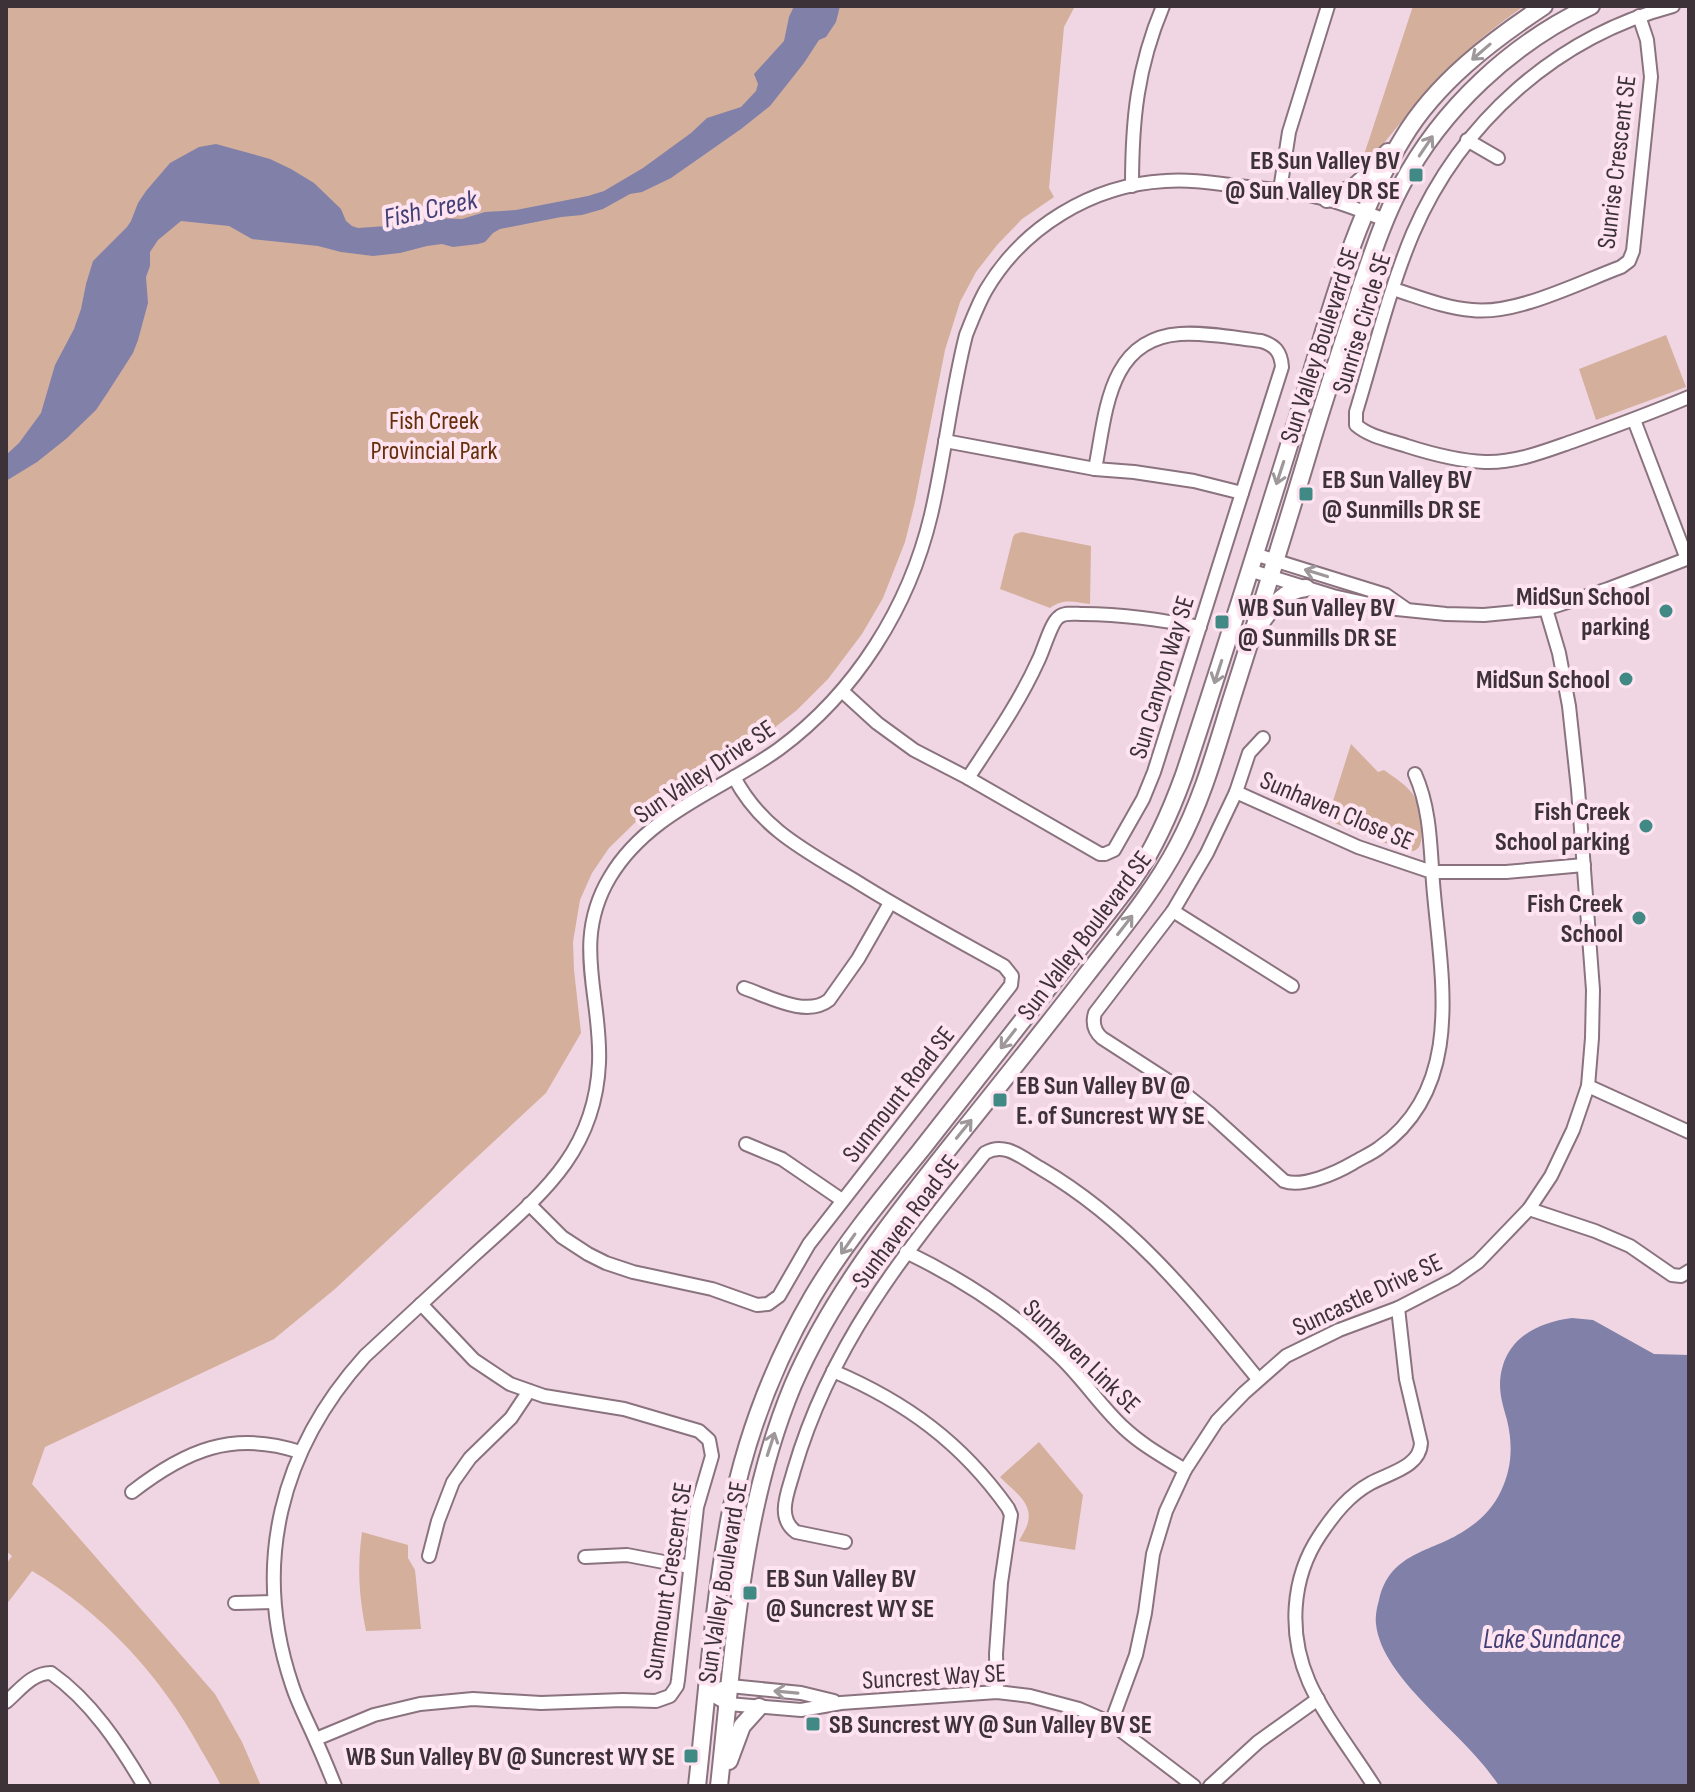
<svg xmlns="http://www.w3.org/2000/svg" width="1695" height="1792" font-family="'Sofia Sans Condensed',sans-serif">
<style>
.green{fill:#d4af9c}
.water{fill:#8080a9}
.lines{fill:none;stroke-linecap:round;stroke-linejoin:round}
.minor-casing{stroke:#8a737e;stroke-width:16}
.major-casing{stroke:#8a737e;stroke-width:20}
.minor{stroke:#fff;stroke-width:12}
.major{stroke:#fff;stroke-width:16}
.oneway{stroke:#9e989b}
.poi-dot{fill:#418985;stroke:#fee3f0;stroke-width:3}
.labels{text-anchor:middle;stroke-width:8;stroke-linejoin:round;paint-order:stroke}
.poi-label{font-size:26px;font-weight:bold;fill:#3c3237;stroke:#fee3f0;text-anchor:end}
.street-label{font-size:26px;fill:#3c3237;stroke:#fee3f0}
.park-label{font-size:26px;fill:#662f0a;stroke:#fee3f0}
.water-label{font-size:28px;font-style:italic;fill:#423f76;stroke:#fee3f0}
</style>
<rect width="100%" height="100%" fill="#f0d6e3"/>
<!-- green -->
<g class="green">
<path d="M6 6H1075L1064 27 1049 188 1054 197 1022 219 997 245 976 272 960 302 945 350 915 502 905 542 883 598 862 634 828 679 797 710 760 739 685 783 651 807 609 848 592 873 580 900 573 942 574 970 581 1033 546 1093 335 1289 274 1339 45 1447 32 1484 215 1694 242 1742 261 1786H221C215 1773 207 1760 200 1748 161 1676 103 1613 32 1571L6 1605V1564L12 1556 6 1551Z"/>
<path d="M1413 6H1524C1500 23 1476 41 1456 62 1420 97 1389 137 1357 176Z"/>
<path d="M1666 335 1686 387 1596 420 1579 369Z"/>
<path d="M1022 532 1091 546 1090 604C1075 602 1063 598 1050 608L1000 589 1013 537 1015 534Z"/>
<path d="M1351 744 1378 772 1384 770C1395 778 1407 785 1414 796 1419 805 1425 838 1419 847 1416 851 1413 851 1408 852L1327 820Z"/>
<path d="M1039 1442 1083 1495 1075 1550 1019 1541C1022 1535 1027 1528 1028 1522 1033 1502 1012 1490 1000 1477Z"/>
<path d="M362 1532 408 1545V1558L415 1570 421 1629 366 1631C359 1597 357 1567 362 1532Z"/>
</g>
<!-- water -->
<g class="water">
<path d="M794 6H840L836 22 826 37 819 40 804 63 770 106 741 129 671 178 642 192 630 194 603 209 582 215 561 217 500 229 493 233 485 242 478 244 453 247 442 244 427 246 400 253 373 256 341 252 318 246 252 239 229 226 181 221 158 240 150 252V266L146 277 148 303 138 340 133 353 108 392 96 410 66 439 37 462 6 481V455L19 443 41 413 55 365 74 329 81 309 86 284 93 261 127 227 131 221 138 203 146 191 170 163 199 147 216 144 270 159 291 169 314 183 341 209 346 221 352 226 358 228 400 225 432 218 462 219 485 212 516 210 588 196 604 191 643 168 691 133 707 118 741 107 756 91 758 84 754 74 784 41 789 17Z"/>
<path d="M1572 1318 1593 1320 1654 1354 1689 1355V1786H1499C1468 1735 1382 1681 1376 1624 1375 1616 1377 1607 1379 1600 1390 1552 1430 1553 1464 1531 1480 1521 1493 1508 1501 1491 1512 1468 1513 1445 1507 1420 1504 1409 1500 1397 1500 1385 1501 1341 1534 1323 1572 1318Z"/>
</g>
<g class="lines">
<defs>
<g id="minor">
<path d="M1673 6C1556 37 1461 122 1413 233 1389 290 1374 353 1356 412V425C1370 437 1389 440 1407 446 1432 454 1459 461 1485 462 1516 463 1545 451 1574 441 1613 427 1651 413 1689 397"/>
<path d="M1467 140 1498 158"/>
<path d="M1132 186C1132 120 1137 68 1163 6"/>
<path d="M1280 190 1289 132 1328 6"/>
<path d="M1393 289C1419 297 1445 308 1472 310 1516 315 1578 283 1621 267L1629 261 1633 251 1651 77 1647 40 1639 16"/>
<path d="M1634 420 1687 559"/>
<path d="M1095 469C1106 415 1107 339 1180 334 1205 332 1235 338 1261 341 1275 345 1281 352 1282 367L1242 493"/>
<path d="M1254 554 1386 595 1406 609"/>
<path d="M1249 570 1333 596 1387 608 1446 614 1484 615 1546 609 1608 589 1689 558"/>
<path d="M842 691 877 723 914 750 968 778 1100 854H1105L1114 850 1143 799 1154 772 1242 493 1194 481 1134 472 1095 469 945 441"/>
<path d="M1415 774C1432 812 1430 854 1434 894 1442 982 1464 1088 1379 1148 1371 1154 1361 1158 1353 1163 1336 1173 1302 1188 1284 1181L1209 1113 1170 1082 1102 1038C1094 1031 1092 1023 1095 1013L1173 911 1207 853 1236 792 1358 847 1432 872H1506L1584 865"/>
<path d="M968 778C993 740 1019 703 1038 661 1043 652 1051 622 1059 617 1065 612 1075 614 1083 614 1123 614 1160 620 1200 627"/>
<path d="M1236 792 1249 753 1263 738"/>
<path d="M1173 911 1292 986"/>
<path d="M744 988C768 996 806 1018 829 1000L858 959 890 903"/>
<path d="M1588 1086 1689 1132"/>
<path d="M746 1144 782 1159 842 1200"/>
<path d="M529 1204 562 1237 588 1254 606 1263 633 1272 712 1289 757 1305 768 1304 779 1296 809 1244 1011 985 1012 976 1004 966C954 938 903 911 854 880 806 851 761 829 734 777"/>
<path d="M1529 1209 1595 1231 1630 1246 1672 1275 1681 1276 1689 1271"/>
<path d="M906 1252C962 1279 1013 1312 1058 1355 1082 1377 1100 1406 1124 1428 1142 1445 1164 1457 1185 1470"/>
<path d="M833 1371C906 1402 962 1443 1008 1508L1011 1515 1001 1583 996 1654 997 1692"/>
<path d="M132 1492C186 1450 233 1430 300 1452"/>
<path d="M845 1542 796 1532C775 1517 789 1490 794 1470 831 1343 904 1254 985 1153 1005 1141 1022 1158 1040 1168 1132 1222 1192 1298 1258 1379"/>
<path d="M429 1556 438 1521 453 1482 470 1458 511 1418 529 1391"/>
<path d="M585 1557 627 1555 690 1567"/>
<path d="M235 1603 274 1602"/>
<path d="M707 1692 728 1704 801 1710 841 1703 997 1692 1030 1696 1079 1709 1111 1723 1194 1786"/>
<path d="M707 1692 730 1686 801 1693 834 1701"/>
<path d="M6 1702C20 1690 32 1673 51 1673 91 1701 120 1745 144 1786"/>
<path d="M1111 1723 1136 1655 1145 1613 1153 1554 1166 1511 1185 1470 1217 1421 1244 1393 1286 1356 1339 1330 1398 1308 1454 1279 1478 1262 1529 1209 1551 1176 1573 1130 1588 1086 1592 1038 1593 990 1578 789 1569 706 1559 653 1546 609"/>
<path d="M316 1739 374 1715 420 1704 473 1699 541 1703 623 1700 656 1701 670 1696 677 1686 678 1680 697 1507 712 1456 709 1440 699 1431 624 1409 544 1396 510 1384 474 1360 421 1304"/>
<path d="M335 1786C329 1771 323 1756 316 1741 308 1722 298 1704 292 1685 251 1564 281 1449 365 1356 401 1323 436 1290 472 1257 535 1199 595 1157 599 1063 602 996 571 942 610 877 648 813 722 790 779 749 856 692 909 607 931 515 945 455 951 394 966 335 972 320 978 304 986 290 1023 227 1092 185 1165 181 1190 179 1214 183 1238 186 1266 189 1295 191 1322 198 1343 203 1365 212 1385 220"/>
<path d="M1210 1786 1258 1742 1318 1699"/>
<path d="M1374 1786C1354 1754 1324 1716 1309 1682 1288 1634 1291 1578 1320 1535 1334 1514 1349 1495 1371 1483 1389 1473 1420 1467 1421 1443L1406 1379 1398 1308"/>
</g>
<g id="major">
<path d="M1327 199 1353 188 1371 172 1388 152"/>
<path d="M1260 624C1274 605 1282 591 1306 588"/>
<path d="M729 1761 742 1726 759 1707"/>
<path d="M697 1786C707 1696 713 1605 730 1516 745 1439 774 1363 813 1296 844 1244 883 1197 921 1150 967 1091 1013 1032 1059 974 1084 942 1110 911 1134 878 1155 847 1171 811 1184 775 1225 652 1263 528 1302 404 1330 314 1353 219 1403 138 1436 83 1491 41 1544 6"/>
<path d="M719 1786C734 1651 740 1512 793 1385 831 1297 891 1221 950 1147 995 1091 1040 1035 1084 978 1117 935 1153 893 1178 845 1202 800 1216 749 1231 701 1259 613 1287 525 1313 437 1329 385 1346 333 1363 281 1374 249 1385 216 1401 186 1441 109 1512 43 1591 6"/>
</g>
</defs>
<!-- minor casing -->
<use href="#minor" class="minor-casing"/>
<!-- major casing -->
<use href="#major" class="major-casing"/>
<!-- minor -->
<use href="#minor" class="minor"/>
<!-- major -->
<use href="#major" class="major"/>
</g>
<!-- one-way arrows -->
<defs><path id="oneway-shaft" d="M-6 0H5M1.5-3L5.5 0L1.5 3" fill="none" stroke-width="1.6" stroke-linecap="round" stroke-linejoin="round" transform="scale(2)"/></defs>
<g class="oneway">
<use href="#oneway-shaft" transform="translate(1481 52) rotate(139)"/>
<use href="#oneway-shaft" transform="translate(1426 146) rotate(-56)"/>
<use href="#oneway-shaft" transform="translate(1280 473) rotate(108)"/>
<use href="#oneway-shaft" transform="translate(1316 573) rotate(-163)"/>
<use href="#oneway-shaft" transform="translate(1218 672) rotate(108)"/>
<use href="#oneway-shaft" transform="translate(1125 925) rotate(-52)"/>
<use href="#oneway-shaft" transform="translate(1008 1039) rotate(128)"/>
<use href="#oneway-shaft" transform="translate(964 1129) rotate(-51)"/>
<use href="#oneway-shaft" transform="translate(848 1244) rotate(125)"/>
<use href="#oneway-shaft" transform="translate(771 1444) rotate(-72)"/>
<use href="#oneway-shaft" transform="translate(786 1692) rotate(-175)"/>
</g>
<!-- markers -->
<g class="poi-dot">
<rect x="1408" y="167" width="16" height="16" rx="4"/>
<rect x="1298" y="486" width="16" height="16" rx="4"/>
<circle cx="1666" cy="611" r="8"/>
<rect x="1214" y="614" width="16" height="16" rx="4"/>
<circle cx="1626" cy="679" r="8"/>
<circle cx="1646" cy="826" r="8"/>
<circle cx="1639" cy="918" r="8"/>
<rect x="992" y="1092" width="16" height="16" rx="4"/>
<rect x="742" y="1585" width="16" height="16" rx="4"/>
<rect x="805" y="1716" width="16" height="16" rx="4"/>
<rect x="683" y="1748" width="16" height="16" rx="4"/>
</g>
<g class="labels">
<!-- poi labels -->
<g class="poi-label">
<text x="1400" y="169">EB Sun Valley BV<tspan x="1400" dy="30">@ Sun Valley DR SE</tspan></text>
<text x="1322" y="488" text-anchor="start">EB Sun Valley BV<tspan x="1322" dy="30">@ Sunmills DR SE</tspan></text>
<text x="1650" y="605">MidSun School<tspan x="1650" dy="30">parking</tspan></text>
<text x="1238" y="616" text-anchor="start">WB Sun Valley BV<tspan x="1238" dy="30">@ Sunmills DR SE</tspan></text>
<text x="1610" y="688">MidSun School</text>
<text x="1630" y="820">Fish Creek<tspan x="1630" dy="30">School parking</tspan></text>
<text x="1623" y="912">Fish Creek<tspan x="1623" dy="30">School</tspan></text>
<text x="1016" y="1094" text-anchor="start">EB Sun Valley BV @<tspan x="1016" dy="30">E. of Suncrest WY SE</tspan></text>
<text x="766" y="1587" text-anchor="start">EB Sun Valley BV<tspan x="766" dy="30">@ Suncrest WY SE</tspan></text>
<text x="829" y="1733" text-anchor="start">SB Suncrest WY @ Sun Valley BV SE</text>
<text x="675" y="1765">WB Sun Valley BV @ Suncrest WY SE</text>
</g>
<!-- street labels -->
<g class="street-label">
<text transform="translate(1616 162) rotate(-83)" y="9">Sunrise Crescent SE</text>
<text transform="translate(1361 323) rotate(-73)" y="9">Sunrise Circle SE</text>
<text transform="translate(1319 345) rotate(-72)" y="9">Sun Valley Boulevard SE</text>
<text transform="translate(1161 677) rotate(-73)" y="9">Sun Canyon Way SE</text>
<text transform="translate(704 771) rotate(-34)" y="9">Sun Valley Drive SE</text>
<text transform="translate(1337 810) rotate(23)" y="9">Sunhaven Close SE</text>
<text transform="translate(1084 935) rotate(-53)" y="9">Sun Valley Boulevard SE</text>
<text transform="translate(898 1094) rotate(-52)" y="9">Sunmount Road SE</text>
<text transform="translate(905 1221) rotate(-53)" y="9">Sunhaven Road SE</text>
<text transform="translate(1367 1294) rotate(-25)" y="9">Suncastle Drive SE</text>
<text transform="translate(1082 1356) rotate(44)" y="9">Sunhaven Link SE</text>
<text transform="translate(667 1581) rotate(-81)" y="9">Sunmount Crescent SE</text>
<text transform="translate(722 1582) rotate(-81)" y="9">Sun Valley Boulevard SE</text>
<text transform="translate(934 1676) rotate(-3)" y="9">Suncrest Way SE</text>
</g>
<!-- park labels -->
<g class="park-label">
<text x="434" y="429">Fish Creek<tspan x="434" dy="30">Provincial Park</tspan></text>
</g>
<!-- water labels -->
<g class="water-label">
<text transform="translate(430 208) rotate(-12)" y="10">Fish Creek</text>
<text x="1552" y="1648">Lake Sundance</text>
</g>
</g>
<!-- border -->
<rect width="1695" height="1792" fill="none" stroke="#3c3237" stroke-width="16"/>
</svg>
